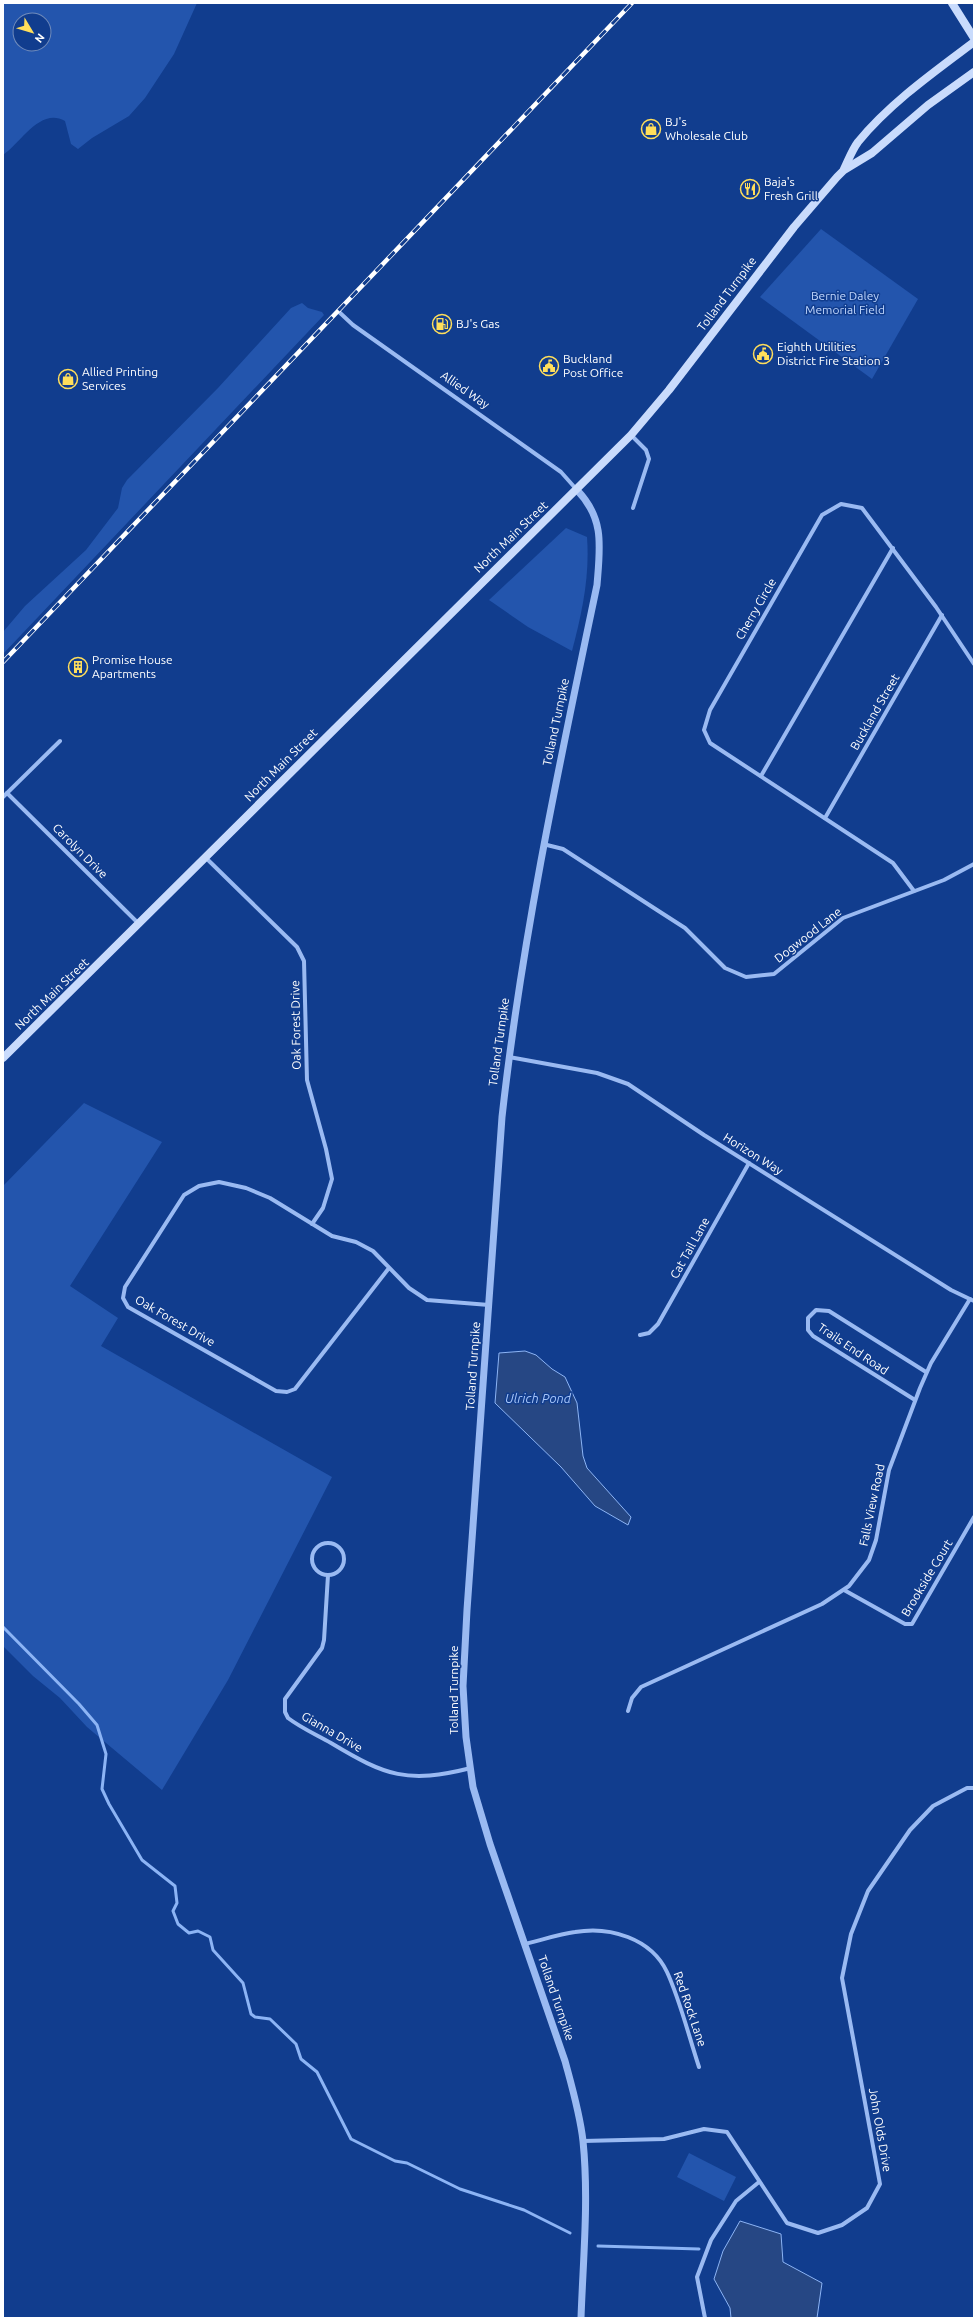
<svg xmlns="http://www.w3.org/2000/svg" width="977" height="2321" font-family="Ubuntu,sans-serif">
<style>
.green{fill:#2355ad;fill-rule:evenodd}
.water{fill:#264784;stroke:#8cb4f5}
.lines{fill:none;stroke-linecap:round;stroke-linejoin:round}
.stream{stroke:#8cb4f5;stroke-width:3}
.minor{stroke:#9abaf2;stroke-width:4}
.tertiary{stroke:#9abaf2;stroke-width:7}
.secondary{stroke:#c9dbfc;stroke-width:8}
.rail-casing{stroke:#fff;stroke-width:4.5}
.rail{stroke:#113d8e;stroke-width:3;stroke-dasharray:9;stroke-linecap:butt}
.labels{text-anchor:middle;stroke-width:3;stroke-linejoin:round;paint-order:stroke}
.poi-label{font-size:12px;fill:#fff;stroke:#113d8e;text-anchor:start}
.street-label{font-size:12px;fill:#fff;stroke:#113d8e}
.park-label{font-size:12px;fill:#c1d7fd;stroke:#113d8e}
.water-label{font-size:13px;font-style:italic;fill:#a6c5f9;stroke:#113d8e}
</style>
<rect width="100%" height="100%" fill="#113d8e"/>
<!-- green -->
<g class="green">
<path d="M3 3H197L174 54 145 98 129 116 92 138 78 149 71 144 65 121C40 107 21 143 3 155ZM20 20H44V44H20Z"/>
<path d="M821 229 918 299 872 379 760 297Z"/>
<path d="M302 303 308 308 322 312 324 315 3 654V632L25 606 86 550 118 508 122 488 127 480 218 388 291 308Z"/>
<path d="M566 528 587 537C590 576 582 613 572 651L528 627 489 600Z"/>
<path d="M84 1103 162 1142 70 1286 118 1318 101 1346 332 1477 228 1680 162 1790 87 1727 60 1698 33 1676 3 1646V1186Z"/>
<path d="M689 2153 736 2177 724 2201 677 2177Z"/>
</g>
<!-- water -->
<g class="water">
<path d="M525 1351 536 1355 552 1369 565 1377 577 1403 583 1456 587 1468 631 1517 628 1525 595 1506 561 1467 495 1403 499 1353Z"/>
<path d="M740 2221 781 2234 783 2262 822 2283 817 2318H731L730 2308 714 2279 723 2251Z"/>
</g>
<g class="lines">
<!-- stream -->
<g class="stream">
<path d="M3 1627 79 1704 97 1725 106 1754 102 1789 109 1804 142 1860 175 1886 177 1903 173 1911 178 1924 189 1933 198 1931 210 1937 213 1950 243 1983 251 2014 255 2017 270 2019 296 2044 301 2059 317 2072 351 2139 395 2161 407 2163 460 2189 524 2210 570 2233"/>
<path d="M598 2246 699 2249"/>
</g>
<!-- minor -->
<g class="minor">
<path d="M338 311 353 325 561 472 577 490"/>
<path d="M631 435 646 450 649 459 633 508"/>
<path d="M761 776 893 548"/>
<path d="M7 793 139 924"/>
<path d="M3 797 60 741"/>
<path d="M825 818 942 615"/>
<path d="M543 844 563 849 657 910 685 928 725 968 746 977 774 974 843 918 944 880 974 864"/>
<path d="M206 858 297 947 304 961 307 1080 326 1149 332 1179 323 1208 312 1224"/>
<path d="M914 891 893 863 710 743 704 730 710 710 822 515 841 504 862 508 936 607 974 664"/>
<path d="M509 1057 597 1073 628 1084 704 1135 951 1290 974 1301"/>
<path d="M389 1268 295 1389 287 1392 276 1391 128 1307 123 1298 125 1287 184 1195 199 1186 219 1182 246 1188 270 1198 332 1236 356 1242 373 1251 409 1288 427 1300 489 1305"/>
<path d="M640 1335 649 1333 658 1324 749 1163"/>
<path d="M915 1400 813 1336 808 1330V1318L816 1310 829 1311 926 1372"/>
<circle cx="328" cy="1559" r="16"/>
<path d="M328 1575 324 1640 322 1648 285 1699V1712L288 1718C301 1728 317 1735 331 1743 386 1776 407 1784 471 1768"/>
<path d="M844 1590 905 1624H912L974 1517"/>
<path d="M628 1711 632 1698 641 1687 822 1604 849 1586 869 1560 876 1540 889 1470 920 1388 931 1363 970 1299"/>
<path d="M525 1944C542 1940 559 1934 575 1932 609 1926 651 1938 667 1972 680 2000 689 2037 699 2067"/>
<path d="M583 2141 664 2139 704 2129 727 2132 787 2223 818 2233 842 2225 867 2208 880 2184 842 1978 851 1934 868 1891 910 1830 933 1806 967 1788H974"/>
<path d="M705 2318 697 2277 711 2240 736 2201 759 2182"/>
</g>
<!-- tertiary -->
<path class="tertiary" d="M577 490C605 519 600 547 597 585 560 761 522 937 502 1117L467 1610 463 1686 466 1737 473 1787 490 1844 565 2061C572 2087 580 2114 583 2141 589 2200 583 2260 581 2318"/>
<!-- secondary -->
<g class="secondary">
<path d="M952 3 974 38"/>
<path d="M844 169C848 161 852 150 858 142 890 103 934 72 974 42"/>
<path d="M3 1058 631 435 669 390 794 227 837 177 844 170 872 153 928 105 974 72"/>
</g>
<defs>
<path id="rail" d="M3 662 632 3"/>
</defs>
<!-- rail casing -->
<use href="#rail" class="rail-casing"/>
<!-- rail -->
<use href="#rail" class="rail"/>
</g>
<!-- icons -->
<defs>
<symbol id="shop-ring" viewBox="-11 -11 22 22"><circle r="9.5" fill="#113d8e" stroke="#ffde5b" stroke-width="1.5"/><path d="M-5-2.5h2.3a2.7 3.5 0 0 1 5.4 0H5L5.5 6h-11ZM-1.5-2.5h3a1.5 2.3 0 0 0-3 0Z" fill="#ffde5b"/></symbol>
<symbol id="restaurant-ring" viewBox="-11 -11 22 22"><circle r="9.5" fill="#113d8e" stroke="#ffde5b" stroke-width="1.5"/><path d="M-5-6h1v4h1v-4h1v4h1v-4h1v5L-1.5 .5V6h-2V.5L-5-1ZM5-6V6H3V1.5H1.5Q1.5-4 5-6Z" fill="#ffde5b"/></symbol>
<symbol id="fuel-ring" viewBox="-11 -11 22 22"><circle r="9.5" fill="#113d8e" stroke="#ffde5b" stroke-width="1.5"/><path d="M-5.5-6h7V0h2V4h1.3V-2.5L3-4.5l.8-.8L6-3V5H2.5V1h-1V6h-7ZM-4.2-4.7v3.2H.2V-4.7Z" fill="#ffde5b"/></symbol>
<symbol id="civic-ring" viewBox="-11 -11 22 22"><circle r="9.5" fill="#113d8e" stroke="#ffde5b" stroke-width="1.5"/><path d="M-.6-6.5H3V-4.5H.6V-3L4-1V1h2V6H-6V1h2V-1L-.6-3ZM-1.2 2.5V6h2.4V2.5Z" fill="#ffde5b"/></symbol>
<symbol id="building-ring" viewBox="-11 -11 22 22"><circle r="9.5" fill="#113d8e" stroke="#ffde5b" stroke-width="1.5"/><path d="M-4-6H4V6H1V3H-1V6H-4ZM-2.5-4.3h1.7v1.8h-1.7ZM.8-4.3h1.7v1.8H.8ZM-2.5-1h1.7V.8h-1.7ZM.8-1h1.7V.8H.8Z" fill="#ffde5b"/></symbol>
</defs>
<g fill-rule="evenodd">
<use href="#shop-ring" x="640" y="118" width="22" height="22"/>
<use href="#restaurant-ring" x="739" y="178" width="22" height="22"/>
<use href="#fuel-ring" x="431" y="313" width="22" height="22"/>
<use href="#civic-ring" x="752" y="343" width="22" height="22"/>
<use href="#civic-ring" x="538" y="355" width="22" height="22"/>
<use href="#shop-ring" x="57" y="368" width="22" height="22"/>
<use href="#building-ring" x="67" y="656" width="22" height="22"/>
</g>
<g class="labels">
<!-- poi labels -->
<g class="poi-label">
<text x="665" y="126">BJ's<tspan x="665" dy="14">Wholesale Club</tspan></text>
<text x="764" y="186">Baja's<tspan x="764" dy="14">Fresh Grill</tspan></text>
<text x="456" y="328">BJ's Gas</text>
<text x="777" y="351">Eighth Utilities<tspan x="777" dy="14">District Fire Station 3</tspan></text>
<text x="563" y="363">Buckland<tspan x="563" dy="14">Post Office</tspan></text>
<text x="82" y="376">Allied Printing<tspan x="82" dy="14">Services</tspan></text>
<text x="92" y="664">Promise House<tspan x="92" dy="14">Apartments</tspan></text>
</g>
<!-- street labels -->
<g class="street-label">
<text transform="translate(727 294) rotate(-53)" y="4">Tolland Turnpike</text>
<text transform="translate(465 390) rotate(35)" y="4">Allied Way</text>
<text transform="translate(511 537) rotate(-44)" y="4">North Main Street</text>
<text transform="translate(756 609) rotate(-60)" y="4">Cherry Circle</text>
<text transform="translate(875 712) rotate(-60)" y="4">Buckland Street</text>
<text transform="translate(556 722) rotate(-78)" y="4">Tolland Turnpike</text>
<text transform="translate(281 765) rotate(-45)" y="4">North Main Street</text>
<text transform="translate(80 851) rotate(45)" y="4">Carolyn Drive</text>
<text transform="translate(808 935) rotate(-38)" y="4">Dogwood Lane</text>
<text transform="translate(52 994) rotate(-44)" y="4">North Main Street</text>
<text transform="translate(296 1025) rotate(-91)" y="4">Oak Forest Drive</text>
<text transform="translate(499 1042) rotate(-82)" y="4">Tolland Turnpike</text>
<text transform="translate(753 1154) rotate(32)" y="4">Horizon Way</text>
<text transform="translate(690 1248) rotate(-61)" y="4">Cat Tail Lane</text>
<text transform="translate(175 1321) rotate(30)" y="4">Oak Forest Drive</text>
<text transform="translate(853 1349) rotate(34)" y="4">Trails End Road</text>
<text transform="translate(473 1366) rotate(-86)" y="4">Tolland Turnpike</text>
<text transform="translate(872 1505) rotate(-78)" y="4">Falls View Road</text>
<text transform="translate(927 1578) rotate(-59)" y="4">Brookside Court</text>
<text transform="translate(454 1690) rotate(-90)" y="4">Tolland Turnpike</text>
<text transform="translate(332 1732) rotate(30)" y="4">Gianna Drive</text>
<text transform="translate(556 1998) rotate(71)" y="4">Tolland Turnpike</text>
<text transform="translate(690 2009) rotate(71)" y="4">Red Rock Lane</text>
<text transform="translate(880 2130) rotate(80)" y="4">John Olds Drive</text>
</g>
<!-- park labels -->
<g class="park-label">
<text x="845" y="300">Bernie Daley<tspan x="845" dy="14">Memorial Field</tspan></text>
</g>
<!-- water labels -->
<g class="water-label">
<text x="538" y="1403">Ulrich Pond</text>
</g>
</g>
<!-- border -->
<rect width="977" height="2321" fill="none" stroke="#ffffff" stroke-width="8"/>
<!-- north arrow -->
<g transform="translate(32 32) rotate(128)"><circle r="19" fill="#113d8e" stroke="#708bbb"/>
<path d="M0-3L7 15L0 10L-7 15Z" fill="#ffde5b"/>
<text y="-6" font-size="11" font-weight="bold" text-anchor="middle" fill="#ffffff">N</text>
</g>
</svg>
